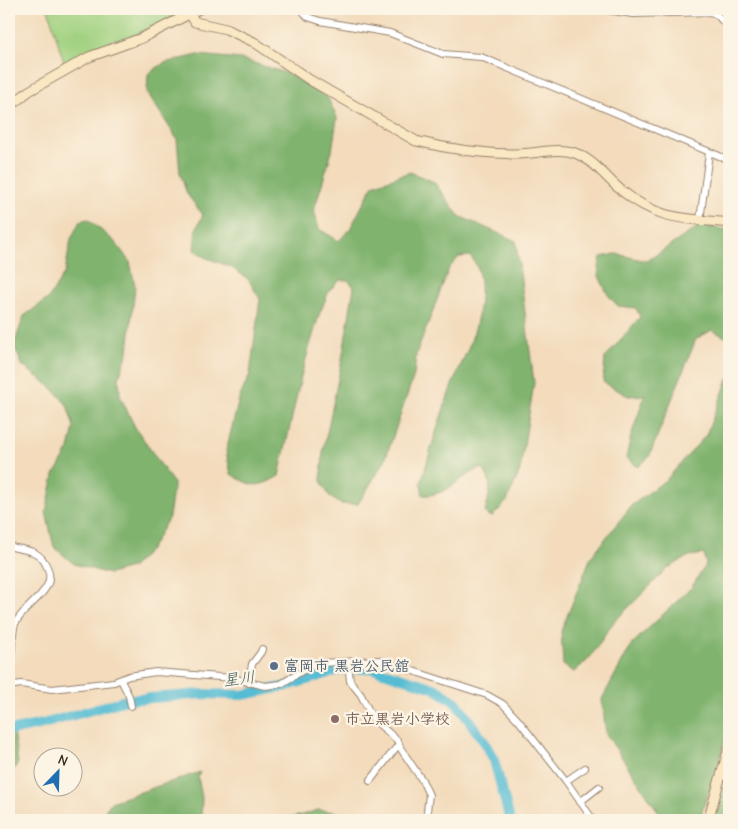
<svg xmlns="http://www.w3.org/2000/svg" width="738" height="829" font-family="'Comic Neue','Klee One',sans-serif">
<style>
.green{fill:#a1d180;stroke:#6e7e4f}
.forest{fill:#80b36e;stroke:#5e6e46}
.lines{fill:none;stroke-linecap:round;stroke-linejoin:round}
.river{stroke:#55bcd3;stroke-width:10}
.street-casing{stroke:#97826d;stroke-width:8}
.secondary-casing{stroke:#97826d;stroke-width:11}
.street{stroke:#fff;stroke-width:6}
.secondary{stroke:#fae7c3;stroke-width:9}
.service-dot{fill:#5c6f8a;stroke:#fcf5e5;stroke-width:2}
.education-dot{fill:#8d6e63;stroke:#fcf5e5;stroke-width:2}
.labels{text-anchor:middle;stroke-width:4.5;stroke-linejoin:round;paint-order:stroke}
.service-label{font-size:15px;font-weight:bold;fill:#4e5e75;stroke:#fcf5e5;text-anchor:start}
.education-label{font-size:15px;font-weight:bold;fill:#785e54;stroke:#fcf5e5;text-anchor:start}
.water-label{font-size:16px;font-style:italic;fill:#445d5d;stroke:#fcf5e5}
</style>
<rect width="100%" height="100%" fill="#fcf5e5"/>
<filter id="ink" filterUnits="userSpaceOnUse"><feTurbulence type="fractalNoise" baseFrequency=".02" numOctaves="2"/><feDisplacementMap in="SourceGraphic" scale="10" xChannelSelector="R" yChannelSelector="G"/><feConvolveMatrix kernelMatrix="1 2 1 2 8 2 1 2 1" color-interpolation-filters="sRGB"/></filter>
<filter id="wash" filterUnits="userSpaceOnUse"><feTurbulence type="fractalNoise" baseFrequency=".0096" numOctaves="4" result="noise"/><feDisplacementMap in="SourceGraphic" scale="20" xChannelSelector="R" yChannelSelector="G"/><feGaussianBlur stdDeviation="1.12" result="paint"/><feColorMatrix in="noise" values="0 0 0 0 0 0 0 0 0 0 0 0 0 0 0 0 0 1.4 0 .05"/><feComposite in="paint" operator="in"/></filter>
<g filter="url(#wash)">
<rect width="100%" height="100%" fill="#f3dbbc"/>
<!-- green -->
<path class="green" d="M48 9H191L128 38 89 52 65 66Z"/>
<!-- forest -->
<g class="forest">
<path d="M198 55 241 59 289 74 328 98 337 118 332 151 314 210 319 229 339 241 350 229 373 185 410 172 434 182 459 216 516 241 534 383 520 470 507 501 492 517 485 513C488 497 495 481 482 468 461 475 447 497 423 495L421 483C429 455 437 427 447 399 454 377 467 355 474 332 480 312 486 271 470 256L459 257 449 268 416 355 414 375 385 460 358 504H341L330 497 321 481 323 452 342 360 354 287 348 280H340L329 291 319 315 302 372 279 476C257 489 252 487 231 474L226 451 239 399 250 374 260 299 248 279 231 267 207 258 194 250 196 229 203 215 187 194 180 173 177 139 147 92 148 74 164 63Z"/>
<path d="M88 219 115 242 130 262 135 286 128 352 119 377 120 396 135 427 174 484 169 517 150 550 131 568 109 574 74 564 54 547 46 512 54 475 69 449 74 427 67 405 52 388 22 365 14 345 24 316 49 298 65 272 71 239 80 221Z"/>
<path d="M701 225 729 230V343V339L712 330 696 339 649 457 638 467 626 458 631 436 645 395 628 396 603 382 605 358 640 317 636 308 618 306 608 295 598 274 601 257 616 254 647 261Z"/>
<path d="M729 377V725L719 763 699 820H664L606 734 602 699 632 644 692 587 706 564 704 554 689 556 668 568 613 623 589 659 574 672 563 665 561 631 591 557 631 506 667 479 706 435Z"/>
<path d="M9 730 14 737 18 763 9 777Z"/>
<path d="M729 767V820H713Z"/>
<path d="M200 772 198 777 202 798 201 820H99L111 802Z"/>
<path d="M318 810 336 812 364 820H285Z"/>
</g>
<g class="lines">
<!-- river -->
<g class="river">
<path d="M720 9 729 10"/>
<path d="M9 731 43 724 126 700 202 694 243 695 287 686 339 670 371 668 434 688 456 702 485 743 494 760 510 820"/>
</g>
</g>
</g>
<g filter="url(#ink)">
<g class="lines">
<defs>
<g id="street">
<path d="M301 9 308 17 320 21 390 33 443 54 481 57 729 160"/>
<path d="M599 9 633 14 711 12 717 15 729 28"/>
<path d="M700 220 709 153"/>
<path d="M9 546C17 549 27 549 35 553 41 556 44 560 47 567 59 590 23 605 15 624 11 636 11 671 10 686"/>
<path d="M348 662 350 681 361 695 373 719 397 740 401 749 422 780 429 795 427 811 431 820"/>
<path d="M121 680 129 696 131 706"/>
<path d="M249 683 252 664 261 652 262 649"/>
<path d="M9 686 21 684 52 689 114 682 129 676 156 672 232 678 265 686 281 684 312 665 321 663 379 660 487 695 503 704 519 721 566 781 593 820"/>
<path d="M370 781 399 744"/>
<path d="M566 781 585 768"/>
<path d="M580 802 599 787"/>
<path d="M583 820 590 816"/>
</g>
<g id="secondary">
<path d="M190 14 195 22 226 29 254 42 310 80 416 141C448 149 485 154 518 154 536 154 557 147 575 153 594 160 607 179 622 191 660 221 684 218 729 223"/>
<path d="M9 107 29 91 89 57 142 38 199 9"/>
<path d="M708 820 729 748"/>
</g>
</defs>
<!-- street casing -->
<use href="#street" class="street-casing"/>
<!-- secondary casing -->
<use href="#secondary" class="secondary-casing"/>
<!-- street -->
<use href="#street" class="street"/>
<!-- secondary -->
<use href="#secondary" class="secondary"/>
</g>
</g>
<!-- markers -->
<circle class="service-dot" cx="274" cy="666" r="5"/>
<circle class="education-dot" cx="335" cy="719" r="5"/>
<g class="labels">
<!-- service labels -->
<g class="service-label">
<text x="284" y="671">富岡市 黒岩公民舘</text>
</g>
<!-- education labels -->
<g class="education-label">
<text x="345" y="724">市立黒岩小学校</text>
</g>
<!-- water labels -->
<g class="water-label">
<text transform="translate(239 678) rotate(-7)" y="6">星川</text>
</g>
</g>
<!-- margin -->
<rect width="738" height="829" fill="none" stroke="#fcf5e5" stroke-width="30"/>
<!-- north arrow -->
<g transform="translate(58 772) rotate(23)"><circle r="24" fill="#fcf5e5" stroke="#afa495"/>
<path d="M0-4L9 19L0 12L-9 19Z" fill="#1f6fb2"/>
<text y="-8" font-size="14" font-weight="bold" text-anchor="middle" fill="#3b2a1e">N</text>
</g>
</svg>
